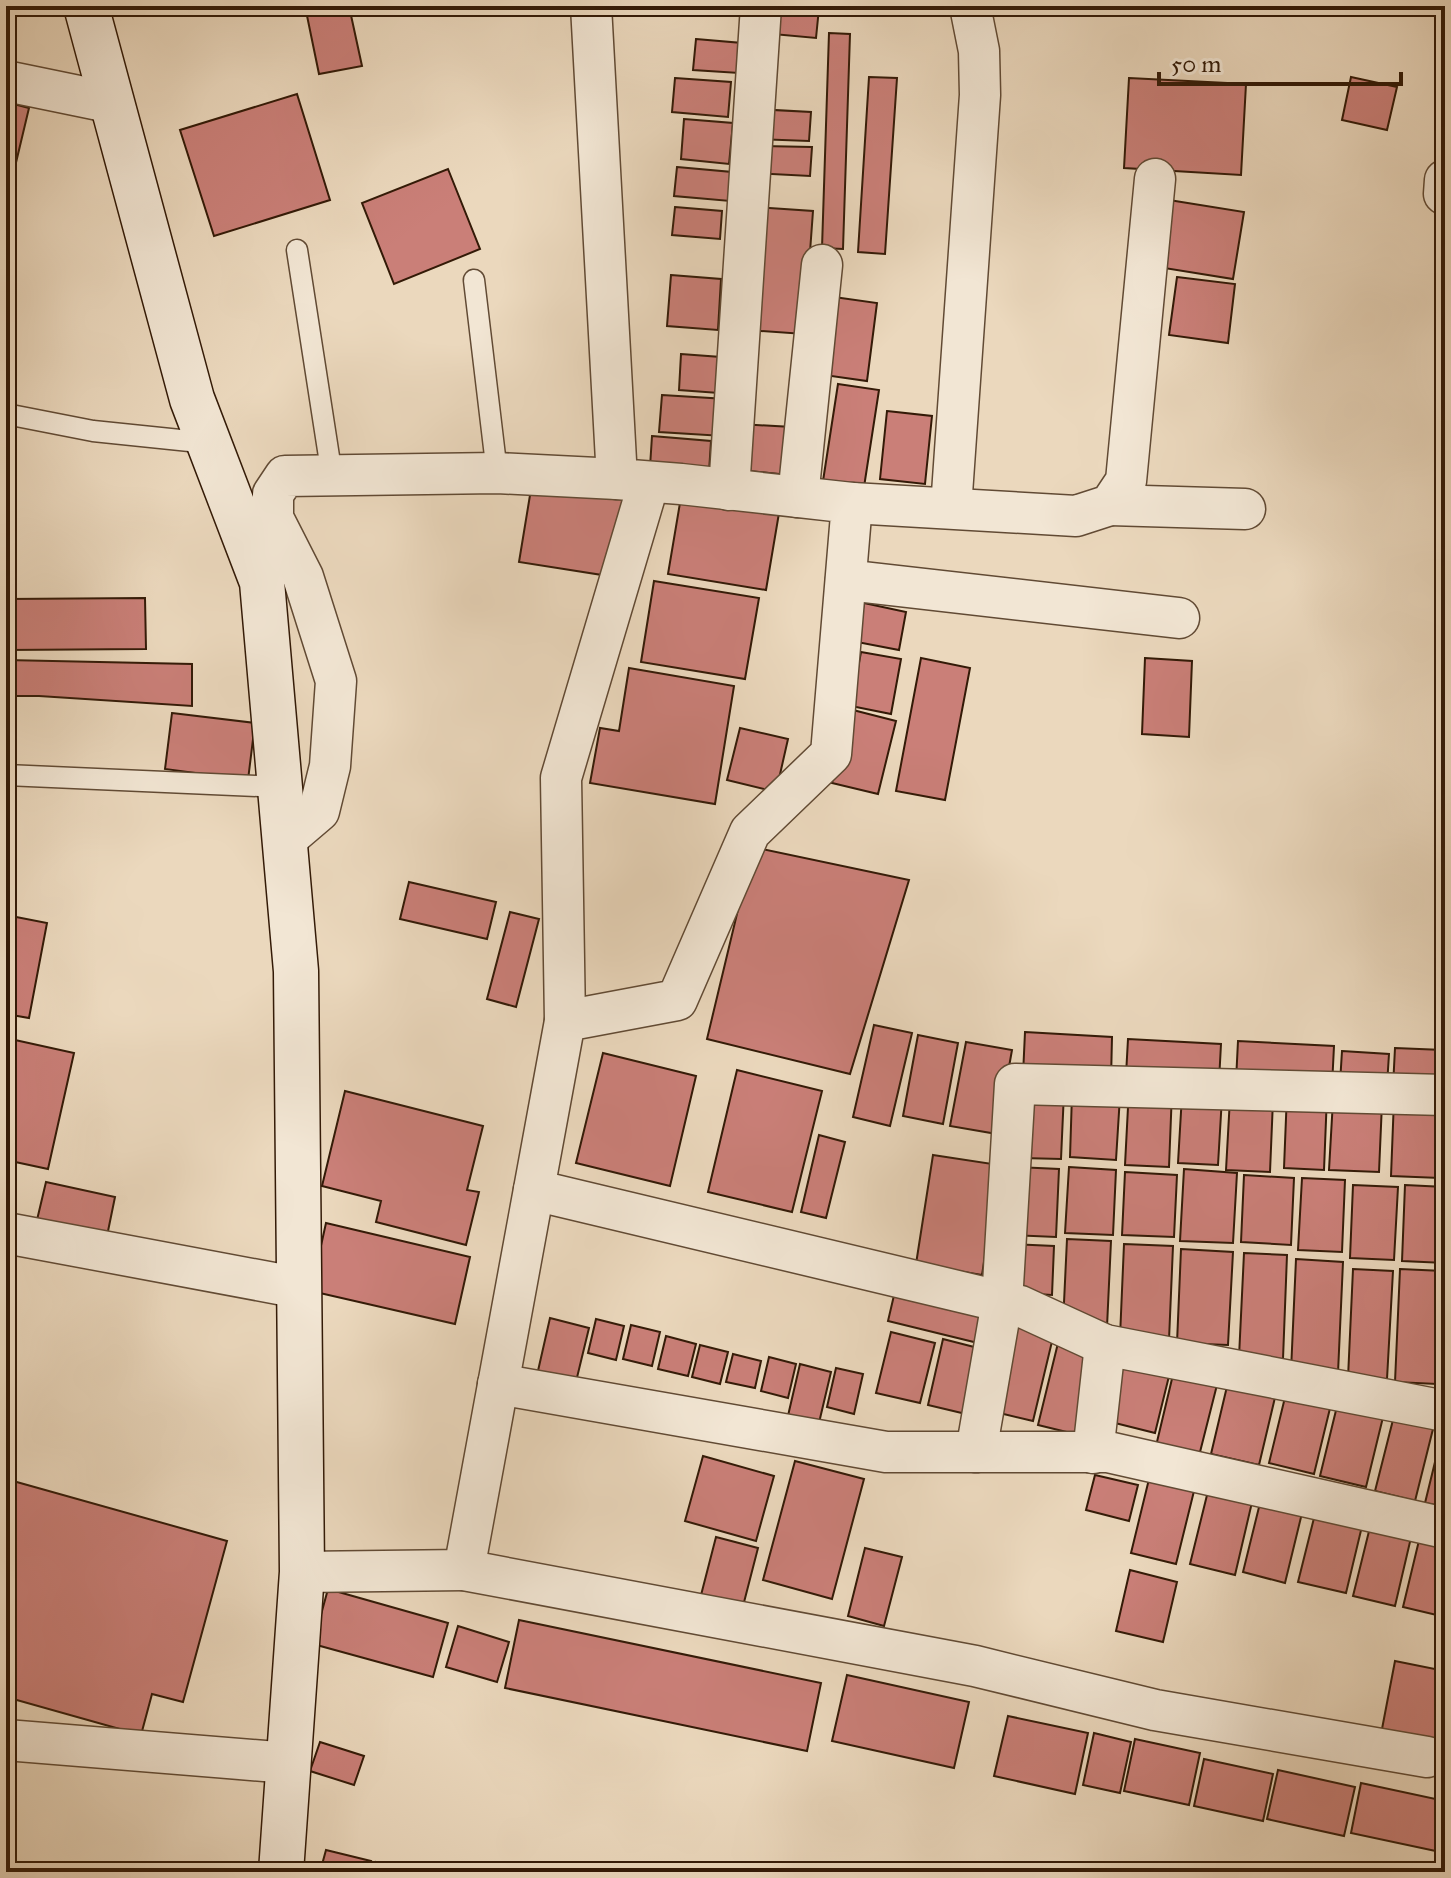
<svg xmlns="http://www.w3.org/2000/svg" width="1451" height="1878" font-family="'IM FELL Great Primer',serif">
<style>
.building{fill:#ca7f78;stroke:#331a07;stroke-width:2}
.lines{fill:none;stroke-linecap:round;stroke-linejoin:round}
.lane-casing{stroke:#614a34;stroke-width:23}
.street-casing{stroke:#614a34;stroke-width:43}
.secondary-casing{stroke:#331a07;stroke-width:47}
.lane{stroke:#f2e6d4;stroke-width:20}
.street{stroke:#f2e6d4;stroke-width:40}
.secondary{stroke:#f2e6d4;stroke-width:44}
</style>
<rect width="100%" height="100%" fill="#ebd8bd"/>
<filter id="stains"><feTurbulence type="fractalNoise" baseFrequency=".0025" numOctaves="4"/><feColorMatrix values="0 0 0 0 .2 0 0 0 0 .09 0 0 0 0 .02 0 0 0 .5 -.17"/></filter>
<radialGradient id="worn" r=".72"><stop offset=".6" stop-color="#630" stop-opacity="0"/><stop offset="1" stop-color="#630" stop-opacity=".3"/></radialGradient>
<!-- building -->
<g class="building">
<path d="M305 6H349L362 66 319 74Z"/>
<path d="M765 6 819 8 816 38 762 33Z"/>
<path d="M829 33 850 34 843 249 822 248Z"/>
<path d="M696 39 742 43 739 73 693 70Z"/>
<path d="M869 77 897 78 885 254 858 252Z"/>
<path d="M1351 77 1397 87 1387 130 1342 120Z"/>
<path d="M675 78 731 82 728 117 672 112Z"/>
<path d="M1129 78 1246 84 1241 175 1124 168Z"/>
<path d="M297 94 330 200 214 236 180 130Z"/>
<path d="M6 102 29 108 14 171 6 169Z"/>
<path d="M755 109 811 112 809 141 753 139Z"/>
<path d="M684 119 733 123 729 164 681 159Z"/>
<path d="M760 146 812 147 810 176 754 173Z"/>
<path d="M677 167 732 172 730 201 674 196Z"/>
<path d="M448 169 480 249 394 284 362 203Z"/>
<path d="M1169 200 1244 212 1233 279 1158 267Z"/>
<path d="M675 207 722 211 720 239 672 235Z"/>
<path d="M756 207 813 211 804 334 747 330Z"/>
<path d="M671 275 721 279 718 330 667 326Z"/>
<path d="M1177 277 1235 284 1228 343 1169 335Z"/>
<path d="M834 297 877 303 867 381 824 375Z"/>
<path d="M681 354 734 358 732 394 679 390Z"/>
<path d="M838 384 879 390 864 487 823 481Z"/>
<path d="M662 395 726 399 723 436 659 432Z"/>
<path d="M887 411 932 416 925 484 880 479Z"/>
<path d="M740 424 792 427 789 475 739 470Z"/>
<path d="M652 436 711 441 709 472 650 467Z"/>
<path d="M533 477 629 492 615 577 519 562Z"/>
<path d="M681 497 779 513 766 590 668 574Z"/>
<path d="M654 581 759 598 745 679 641 662Z"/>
<path d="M145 598 146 649 6 650V599Z"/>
<path d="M864 603 906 612 899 650 857 642Z"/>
<path d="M861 652 901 659 891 714 851 706Z"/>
<path d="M921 658 970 668 945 800 896 791Z"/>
<path d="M1145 658 1192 661 1189 737 1142 734Z"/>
<path d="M6 660 192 664V706L39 696H6Z"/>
<path d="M629 668 734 686 715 804 590 783 600 728 619 731Z"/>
<path d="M849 709 896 721 878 794 832 783Z"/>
<path d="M172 713 255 723 248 780 165 769Z"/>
<path d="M740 728 788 739 776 792 727 780Z"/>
<path d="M753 847 909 880 850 1074 707 1039Z"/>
<path d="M409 882 496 902 487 939 400 919Z"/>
<path d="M510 912 539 919 516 1007 487 999Z"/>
<path d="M6 915 47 923 29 1018 6 1014Z"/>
<path d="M874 1025 912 1033 890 1126 853 1117Z"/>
<path d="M1025 1032 1112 1037 1111 1080 1023 1075Z"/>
<path d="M918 1035 958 1043 943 1124 903 1116Z"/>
<path d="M6 1038 74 1053 48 1169 6 1160V1162Z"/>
<path d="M1128 1039 1221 1044 1219 1081 1126 1075Z"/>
<path d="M1238 1041 1334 1046 1332 1086 1236 1081Z"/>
<path d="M966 1042 1012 1050 997 1134 950 1126Z"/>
<path d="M1395 1048 1443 1050 1441 1090 1393 1087Z"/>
<path d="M1342 1051 1389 1054 1387 1085 1340 1083Z"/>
<path d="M603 1053 696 1076 670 1186 576 1163Z"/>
<path d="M737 1070 822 1091 792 1212 708 1192Z"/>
<path d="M1129 1088 1172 1091 1169 1167 1125 1165Z"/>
<path d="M1024 1090 1064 1092 1061 1159 1022 1158Z"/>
<path d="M345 1091 483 1126 467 1190 479 1192 466 1245 376 1222 381 1201 322 1186Z"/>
<path d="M1287 1093 1327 1095 1324 1170 1284 1168Z"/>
<path d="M1072 1094 1120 1096 1116 1160 1070 1157Z"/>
<path d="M1182 1095 1222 1097 1218 1165 1178 1163Z"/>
<path d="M1230 1098 1273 1100 1270 1172 1226 1170Z"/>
<path d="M1394 1099 1444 1101 1440 1178 1391 1176Z"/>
<path d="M1333 1100 1382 1103 1379 1172 1329 1170Z"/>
<path d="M819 1135 845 1142 826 1218 801 1212Z"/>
<path d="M933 1155 999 1165 982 1275 916 1264Z"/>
<path d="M1015 1167 1059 1169 1056 1237 1012 1235Z"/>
<path d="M1069 1167 1116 1170 1113 1235 1065 1233Z"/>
<path d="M1184 1169 1237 1173 1233 1243 1180 1241Z"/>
<path d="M1125 1172 1177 1175 1174 1237 1122 1235Z"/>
<path d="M1244 1175 1294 1178 1291 1245 1241 1242Z"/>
<path d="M1302 1178 1345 1180 1342 1252 1298 1250Z"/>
<path d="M46 1182 115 1197 107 1236 37 1220Z"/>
<path d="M1353 1185 1398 1187 1394 1260 1350 1258Z"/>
<path d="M1405 1185 1445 1187V1263L1402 1261Z"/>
<path d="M326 1223 470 1257 455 1324 311 1291Z"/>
<path d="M1067 1239 1111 1241 1107 1327 1063 1324Z"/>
<path d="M1008 1244 1054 1246 1052 1295 1006 1292Z"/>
<path d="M1124 1244 1173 1246 1169 1340 1120 1337Z"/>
<path d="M1181 1249 1233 1252 1228 1345 1177 1343Z"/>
<path d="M1244 1253 1287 1255 1283 1359 1239 1357Z"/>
<path d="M1296 1259 1343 1262 1338 1373 1291 1371Z"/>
<path d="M1353 1269 1393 1271 1387 1379 1348 1378Z"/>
<path d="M1400 1269 1443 1271 1437 1384 1395 1382Z"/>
<path d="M895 1291 989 1314 982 1344 888 1321Z"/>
<path d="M550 1318 589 1328 573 1394 535 1384Z"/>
<path d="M596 1319 624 1326 616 1360 588 1353Z"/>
<path d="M1009 1322 1054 1333 1033 1421 987 1410Z"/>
<path d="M631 1325 660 1332 652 1366 623 1359Z"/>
<path d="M891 1332 935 1343 920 1403 876 1393Z"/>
<path d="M666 1336 696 1344 688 1376 658 1369Z"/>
<path d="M1445 1336V1397H1442Z"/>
<path d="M943 1339 982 1349 966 1414 928 1405Z"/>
<path d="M1058 1343 1099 1353 1079 1435 1038 1425Z"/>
<path d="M700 1345 728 1352 720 1384 692 1377Z"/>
<path d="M733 1354 761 1361 755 1388 726 1382Z"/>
<path d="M769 1357 796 1364 788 1398 761 1391Z"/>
<path d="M1121 1360 1170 1372 1155 1433 1107 1421Z"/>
<path d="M1176 1362 1220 1373 1199 1456 1156 1446Z"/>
<path d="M800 1364 831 1372 818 1427 787 1420Z"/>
<path d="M836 1368 863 1374 854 1414 827 1407Z"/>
<path d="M1229 1378 1277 1389 1259 1465 1211 1454Z"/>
<path d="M1288 1385 1333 1396 1314 1474 1269 1463Z"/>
<path d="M1339 1398 1385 1409 1366 1487 1320 1476Z"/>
<path d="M1396 1408 1436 1417 1415 1501 1375 1491Z"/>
<path d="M1445 1421V1507L1425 1503Z"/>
<path d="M703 1456 774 1476 756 1541 685 1521Z"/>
<path d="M795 1461 864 1479 832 1599 763 1580Z"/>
<path d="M1095 1475 1138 1485 1129 1521 1086 1510Z"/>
<path d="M1150 1475 1195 1487 1176 1564 1131 1553Z"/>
<path d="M6 1479 227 1541 183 1702 152 1694 141 1735 6 1697Z"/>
<path d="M1209 1487 1253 1498 1235 1575 1190 1564Z"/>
<path d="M1261 1499 1303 1509 1285 1583 1243 1572Z"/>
<path d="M1316 1510 1363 1522 1346 1593 1298 1582Z"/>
<path d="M1372 1519 1413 1529 1395 1606 1353 1596Z"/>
<path d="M1422 1528 1445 1534V1617L1403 1607Z"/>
<path d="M716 1537 758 1548 742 1610 700 1599Z"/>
<path d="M865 1548 902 1557 884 1626 848 1616Z"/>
<path d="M1130 1570 1177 1582 1163 1642 1116 1631Z"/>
<path d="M328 1589 448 1623 433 1677 313 1644Z"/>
<path d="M519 1620 821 1683 807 1751 505 1688Z"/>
<path d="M458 1626 509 1642 497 1682 446 1667Z"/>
<path d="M1395 1661 1445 1671V1741L1382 1729Z"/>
<path d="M847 1675 969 1702 954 1768 832 1741Z"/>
<path d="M1008 1716 1088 1733 1075 1794 994 1776Z"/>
<path d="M1094 1733 1131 1742 1120 1793 1083 1785Z"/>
<path d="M1135 1739 1200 1753 1189 1805 1124 1791Z"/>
<path d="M320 1742 364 1756 354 1785 310 1771Z"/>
<path d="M1204 1759 1273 1774 1263 1821 1194 1806Z"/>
<path d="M1278 1770 1355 1787 1344 1836 1267 1819Z"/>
<path d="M1361 1783 1445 1801V1853L1351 1833Z"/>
<path d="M326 1850 371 1861 368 1872H320Z"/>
<path d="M376 1862 425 1872H374Z"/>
</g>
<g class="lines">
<defs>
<g id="lane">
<path d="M297 250 332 476"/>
<path d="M474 280 497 473"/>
<path d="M6 414 93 431 209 443"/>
<path d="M6 775 280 787"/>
</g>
<g id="street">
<path d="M6 81 113 103"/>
<path d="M1444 194 1445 180"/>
<path d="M729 490 761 6"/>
<path d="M798 497 822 265"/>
<path d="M852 503 1076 516 1110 505 1126 481 1155 179"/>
<path d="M1110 505 1245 509"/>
<path d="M951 508 980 95 979 51 970 6"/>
<path d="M846 580 1179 618"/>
<path d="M285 840 319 811 330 766 336 681 303 577 273 518V494L285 476 497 473 617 479"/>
<path d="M565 1021 561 778 649 482"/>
<path d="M534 1190 1020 1306 1105 1345 1445 1411"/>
<path d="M6 1233 300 1288"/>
<path d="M498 1384 886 1452H1108L1445 1528"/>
<path d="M976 1452 1002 1302 1015 1084 1445 1095"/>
<path d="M1093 1453 1105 1345"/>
<path d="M464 1570 975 1666 1155 1710 1427 1757"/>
<path d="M302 1572 464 1570 565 1021 677 1000 750 832 831 754 852 503 681 484 617 479 591 6"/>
<path d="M6 1740 289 1763"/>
</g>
<path id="secondary" d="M86 6 192 399 262 582 296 971 302 1572 281 1872"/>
</defs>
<!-- lane casing -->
<use href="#lane" class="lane-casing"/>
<!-- street casing -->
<use href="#street" class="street-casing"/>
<!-- secondary casing -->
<use href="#secondary" class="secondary-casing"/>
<!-- lane -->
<use href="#lane" class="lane"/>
<!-- street -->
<use href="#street" class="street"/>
<!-- secondary -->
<use href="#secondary" class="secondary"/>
</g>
<!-- margin -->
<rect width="1451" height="1878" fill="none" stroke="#ebd8bd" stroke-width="32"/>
<rect x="8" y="8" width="1435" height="1862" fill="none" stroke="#331a07" stroke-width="4"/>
<rect x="16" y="16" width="1419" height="1846" fill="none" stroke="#331a07" stroke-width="2"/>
<!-- scale -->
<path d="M1159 72v12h242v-12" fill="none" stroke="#331a07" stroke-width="4"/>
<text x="1171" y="72" font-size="24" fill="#331a07" stroke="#f2e6d4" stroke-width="6" paint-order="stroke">50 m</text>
<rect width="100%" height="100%" filter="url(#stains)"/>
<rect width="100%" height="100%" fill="url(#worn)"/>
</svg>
